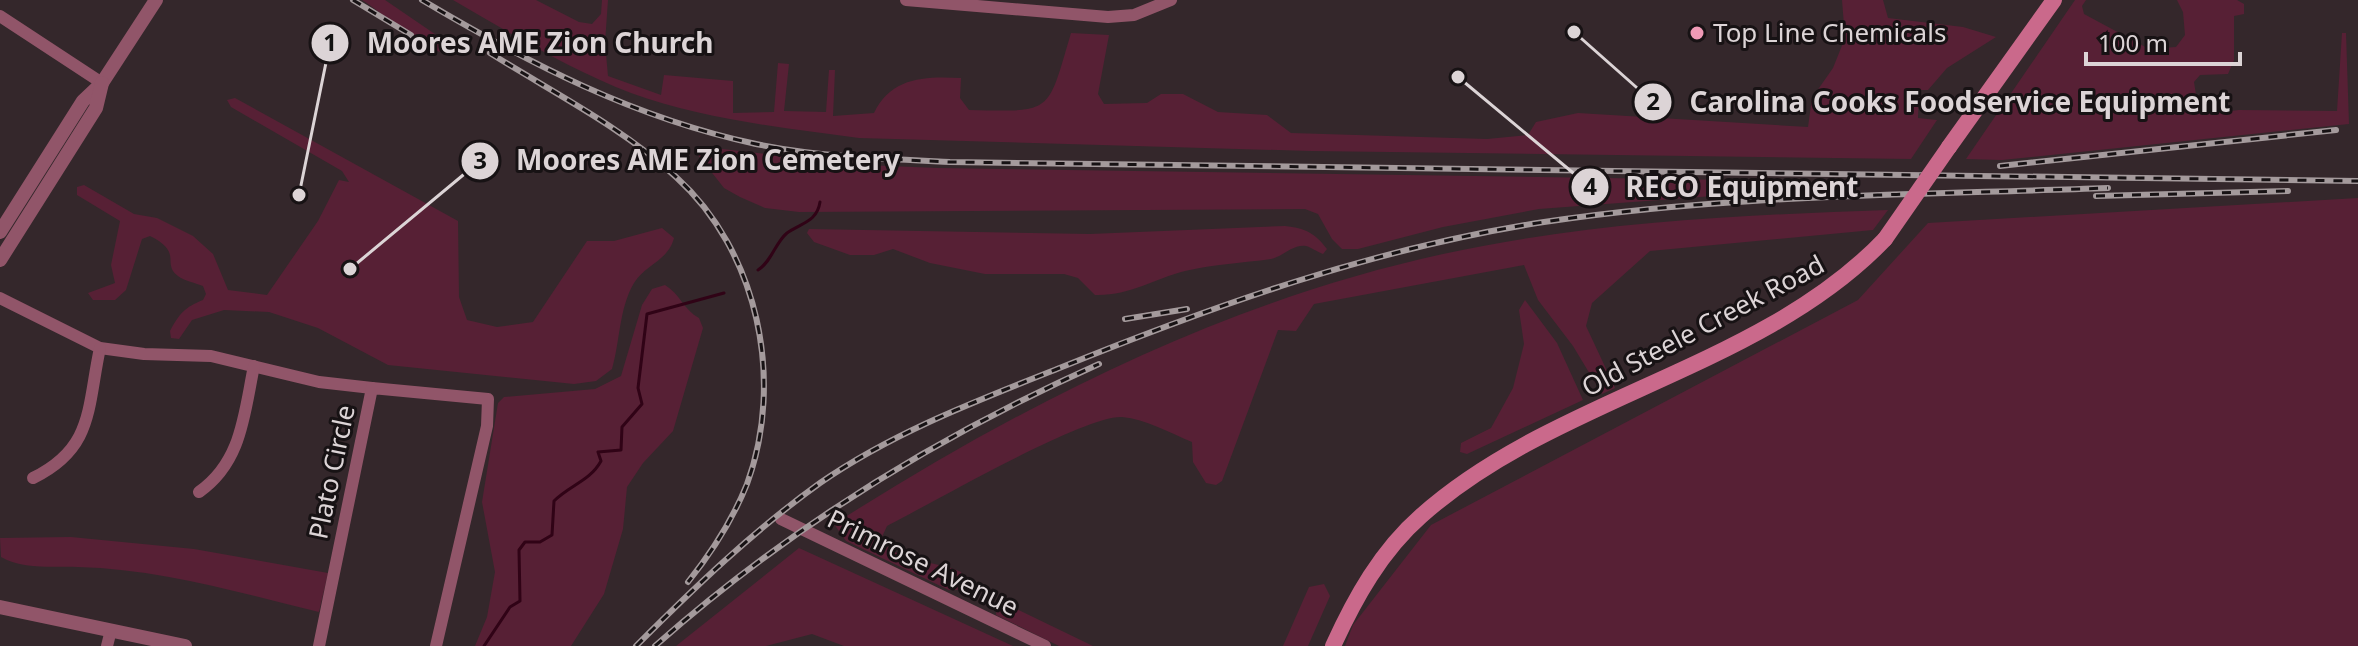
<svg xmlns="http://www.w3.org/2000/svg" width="2358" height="646" font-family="'Noto Sans',sans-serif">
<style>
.green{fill:#572035}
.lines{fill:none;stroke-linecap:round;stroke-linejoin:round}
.stream{stroke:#300316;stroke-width:3}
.minor{stroke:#915569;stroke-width:12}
.tertiary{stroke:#915569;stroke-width:14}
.secondary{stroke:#ca698b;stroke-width:16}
.rail-casing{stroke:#a49a9c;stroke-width:6}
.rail{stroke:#171214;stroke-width:3;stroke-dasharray:9;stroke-linecap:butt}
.secondary-bridge{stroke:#ca698b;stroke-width:16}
.poi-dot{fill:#f09ab6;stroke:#171214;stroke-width:3}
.labels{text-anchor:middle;stroke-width:6;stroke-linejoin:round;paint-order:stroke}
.poi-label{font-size:26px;fill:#dcd4d6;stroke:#171214;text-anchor:start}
.street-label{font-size:26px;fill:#dcd4d6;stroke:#171214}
.leader{fill:none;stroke:#dcd4d6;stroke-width:3}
.callout-dot{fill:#dcd4d6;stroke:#171214;stroke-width:3}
.mark-label{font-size:24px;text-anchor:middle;font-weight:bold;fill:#111}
.callout-label{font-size:28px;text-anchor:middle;font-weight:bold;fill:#dcd4d6;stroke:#171214;stroke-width:6;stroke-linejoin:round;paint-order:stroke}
</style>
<rect width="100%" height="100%" fill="#34272b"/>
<!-- green -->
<g class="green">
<path d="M362 0H385L448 43 450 53C432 57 380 11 362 0Z"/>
<path d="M453 0H536L579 22 592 24 601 14 602 0H608L605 43 608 76 661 95 664 75 733 81V113L774 112 778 63 789 64 784 111 826 112 829 70H835L833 116 874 113C891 77 925 76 961 78L960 98 969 110C1054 112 1047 114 1071 33L1109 35 1098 94 1104 104 1147 103 1161 94H1183L1218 112 1267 115 1291 133 1487 139 1528 135 1536 122 1578 113 1808 127 1812 98 1833 68 1845 38 1842 0H1883L1888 18 1963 27 1996 37 1947 68 1928 90H1919L1918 118 1937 120 1911 159 1311 151 859 138C783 128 703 119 631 93 569 69 510 33 453 0Z"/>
<path d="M2075 0H2086L2082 6 2084 14 2149 49 2176 47 2185 35 2183 12 2177 0H2237L2244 4V14L2234 16V60L2228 74 2200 75 2194 82 2198 107 2205 114 2239 110 2337 111 2342 33H2346L2349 124 2002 160 1966 159Z"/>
<path d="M235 98 458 221 459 297 467 320 497 327 533 322 587 241H614L662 228 674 238C668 261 646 264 634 283 619 308 620 342 612 369L596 381 574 384 388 365 318 328 269 312 224 310 192 320 179 339 171 338 170 331C179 314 185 307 203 300L206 294 203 286C196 283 184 281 178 276 161 263 184 253 150 236L142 239 126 290 115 300H93L88 293 115 283 111 265 120 221 77 195V187L84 185 134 214 157 218 193 236 213 254 228 290 267 295 318 221 339 180 349 182 342 171 231 107 227 100Z"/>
<path d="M705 147 864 165 938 168 1804 181 1810 185 1808 189 1539 209 1443 227 1358 249H1342L1332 239 1318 214 1305 209 799 212 765 208 740 197 724 188 698 155Z"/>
<path d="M2358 198V646H1345L1353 625 1431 525 1858 300 1928 223Z"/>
<path d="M1888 210 1873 230 1650 251 1592 303 1586 326 1615 388 1602 394 1573 346 1538 300 1524 265 1314 304 1296 331 1278 330 1222 481 1216 485 1206 483 1193 462 1192 442C1170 433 1146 419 1122 417 1084 415 930 504 887 526L881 539C893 562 938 561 961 572L964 582 957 590H949L846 541 834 524C1023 404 1223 302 1443 254 1589 222 1739 215 1888 210Z"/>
<path d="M1285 226C1305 228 1315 233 1327 249L1323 254C1317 252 1311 247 1306 246 1293 244 1282 257 1271 259 1243 263 1214 264 1185 271 1154 279 1129 296 1095 295L1078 278 1064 274H985L930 263 893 249 874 255H850L814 242 807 233 809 229 1090 234Z"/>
<path d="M665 285C680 294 684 310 699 318L703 328 673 431 643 463 627 487 623 529 604 594 571 646H475L487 617 495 572 482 502 498 403 504 397 595 389 621 376 642 305 652 289Z"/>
<path d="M1525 300 1557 343 1583 400 1467 454 1460 452 1461 443 1491 428 1513 388 1524 344 1519 310Z"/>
<path d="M71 537 194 549 328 573 319 612C240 593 160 569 78 567 53 566 23 570 1 557L0 538Z"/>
<path d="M799 548 1013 646H844L812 634 766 646H676Z"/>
<path d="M1324 584 1330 596 1308 646H1283L1309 587Z"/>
<path d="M998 600 1093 646H1059L996 615Z"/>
</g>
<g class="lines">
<!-- stream -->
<g class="stream">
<path d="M758 270C772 261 775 243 787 233 801 223 817 222 820 202"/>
<path d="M484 646 510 607 520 601 519 550 525 542H540L552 535 554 501C570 485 590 481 601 461L598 452 621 450 622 427 642 404 638 388 647 314 724 293"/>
</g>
<!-- minor -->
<g class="minor">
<path d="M906 0 1108 17 1134 15 1171 0"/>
<path d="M0 16 102 83"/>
<path d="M0 298 100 348 144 354 211 356 319 382 372 388"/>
<path d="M33 478C94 448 87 408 100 348"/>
<path d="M199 492C242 462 244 414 254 366"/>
<path d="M781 519 1045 646"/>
<path d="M107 646 111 630"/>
<path d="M319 646 372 388 488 399 487 426 436 646"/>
</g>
<!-- tertiary -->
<g class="tertiary">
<path d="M0 232 83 101 102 83 156 0"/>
<path d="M0 260 96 108 102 83"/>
<path d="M0 607 185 646"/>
</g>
<!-- secondary -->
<g class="secondary">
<path d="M1949 147 2054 0"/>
<path d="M1333 646C1355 598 1381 551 1421 516 1554 397 1761 369 1885 239"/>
</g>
<defs>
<g id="rail">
<path d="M353 0 411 35"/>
<path d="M422 0C528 63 634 118 756 144 820 157 885 159 950 162L2358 181"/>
<path d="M490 53C552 92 622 127 676 177 758 251 785 380 747 484 733 519 712 552 688 582"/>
<path d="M2000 166 2336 130"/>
<path d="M2096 196 2288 191"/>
<path d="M1125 319 1187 309"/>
<path d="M636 646C694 588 753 531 820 483 892 433 976 401 1057 369 1215 305 1375 248 1544 222 1730 194 1920 195 2108 188"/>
<path d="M655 646C787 529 938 436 1099 364"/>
</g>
</defs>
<!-- rail casing -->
<use href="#rail" class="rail-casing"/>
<!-- rail -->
<use href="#rail" class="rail"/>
<!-- secondary-bridge -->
<path class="secondary-bridge" d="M1885 239 1949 147"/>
</g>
<!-- markers -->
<circle class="poi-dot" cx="1697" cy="33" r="8"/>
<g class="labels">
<!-- poi labels -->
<g class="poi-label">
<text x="1713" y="42">Top Line Chemicals</text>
</g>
<!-- street labels -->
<g class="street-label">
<text transform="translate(1703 326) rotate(-28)" y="9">Old Steele Creek Road</text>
<text transform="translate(332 472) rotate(-78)" y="9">Plato Circle</text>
<text transform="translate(923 563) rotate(26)" y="9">Primrose Avenue</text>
</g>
</g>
<!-- callouts -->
<path class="leader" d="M299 195L330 43M1574 32L1653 102M350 269L480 161M1458 77L1590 187"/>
<g class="callout-dot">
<circle cx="299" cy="195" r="8"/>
<circle cx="1574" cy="32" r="8"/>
<circle cx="350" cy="269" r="8"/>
<circle cx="1458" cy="77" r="8"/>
<circle cx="330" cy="43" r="20"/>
<circle cx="1653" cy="102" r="20"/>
<circle cx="480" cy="161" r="20"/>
<circle cx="1590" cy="187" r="20"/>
</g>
<g class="mark-label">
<text x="330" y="51">1</text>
<text x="1653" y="110">2</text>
<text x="480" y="169">3</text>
<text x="1590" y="195">4</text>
</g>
<g class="callout-label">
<text x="540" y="53">Moores AME Zion Church</text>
<text x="1960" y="112">Carolina Cooks Foodservice Equipment</text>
<text x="708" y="170">Moores AME Zion Cemetery</text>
<text x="1742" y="197">RECO Equipment</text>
</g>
<!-- scale -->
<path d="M2086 52v12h154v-12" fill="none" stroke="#dcd4d6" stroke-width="4"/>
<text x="2098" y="52" font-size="24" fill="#dcd4d6" stroke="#171214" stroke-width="6" paint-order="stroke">100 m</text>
</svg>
